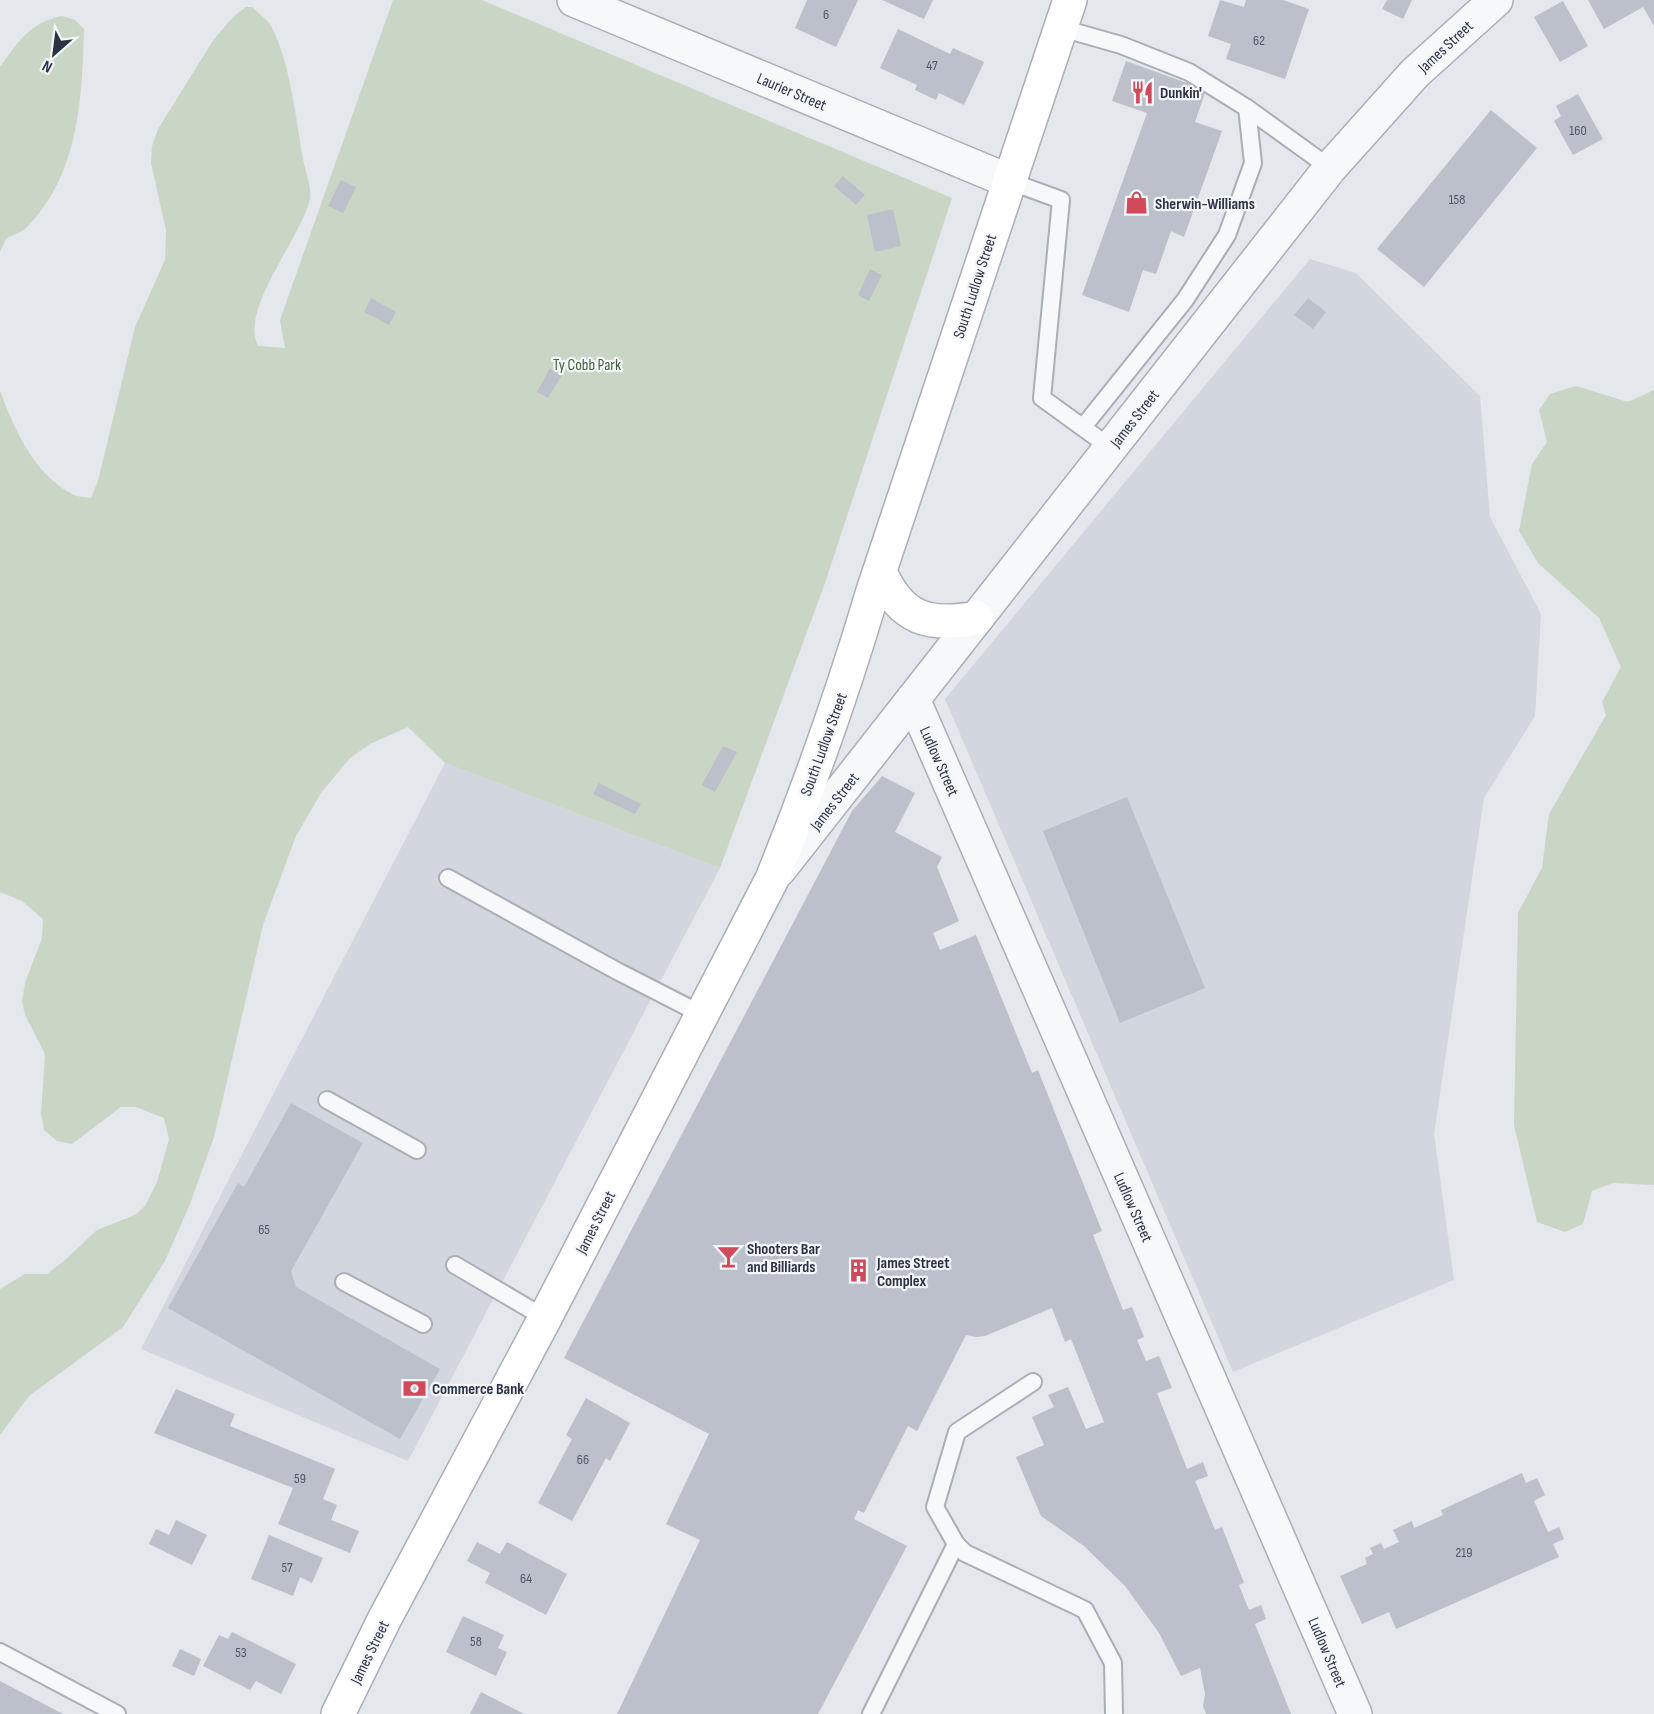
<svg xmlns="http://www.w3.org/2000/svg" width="1654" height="1714" font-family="'Sofia Sans Condensed',sans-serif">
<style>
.built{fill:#d2d6de}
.green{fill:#c9d6c5}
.building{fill:#bbc0ca}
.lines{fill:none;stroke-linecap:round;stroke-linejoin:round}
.service-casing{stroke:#a9aeb7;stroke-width:20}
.minor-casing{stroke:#a9aeb7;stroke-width:36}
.secondary-casing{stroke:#a9aeb7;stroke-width:36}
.service{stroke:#f7f8fa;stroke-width:16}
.minor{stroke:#f7f8fa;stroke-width:33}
.secondary{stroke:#fff;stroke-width:33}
.labels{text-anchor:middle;stroke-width:4.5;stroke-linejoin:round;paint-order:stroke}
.number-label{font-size:14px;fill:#4f5766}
.street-label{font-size:16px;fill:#2b3445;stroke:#f4f6f9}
.poi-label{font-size:16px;font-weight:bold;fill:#2b3445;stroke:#f4f6f9;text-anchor:start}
.park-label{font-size:16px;fill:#3f6138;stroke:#f4f6f9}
</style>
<rect width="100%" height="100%" fill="#e4e7ec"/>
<!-- built -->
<g class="built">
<path d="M1310 259 1356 273 1480 396 1490 517 1541 614 1535 716 1484 798 1434 1134 1454 1280 1233 1372 945 699Z"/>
<path d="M445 763 720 868 408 1461 141 1349Z"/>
</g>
<!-- green -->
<g class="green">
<path d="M393 0H482L952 198 825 583 720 868 445 763 408 727 370 744 350 758 321 793 296 836 263 925 214 1137 190 1204 165 1261 123 1327 29 1396 0 1435V1289L25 1274H47L65 1260 97 1230 135 1215 145 1206 157 1182 169 1139 164 1118 136 1107H121L72 1144 57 1141 44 1130 41 1114 45 1054 25 1015 22 1001 25 983 42 938 43 919 22 901 0 892V391C15 430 33 473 72 494 77 497 85 497 91 498L98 481 135 327 165 260 166 230 151 163 152 146 158 129 214 39 234 16 246 7H252C258 13 267 19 271 26 290 61 296 119 303 159 305 170 312 188 310 199 301 238 239 310 258 346L285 348 280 320Z"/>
<path d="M62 16 75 20 84 29C82 99 79 175 26 228 21 233 12 235 6 239L0 252V67C18 42 30 22 62 16Z"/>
<path d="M1576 386 1628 402 1654 390V1185L1613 1183 1592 1191 1583 1224 1565 1232 1537 1222 1514 1125 1518 913 1542 868 1549 814 1606 715 1602 702 1621 667 1599 618 1538 563 1519 531 1532 464 1547 442 1539 410 1550 394Z"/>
</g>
<!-- building -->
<g class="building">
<path d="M807 0H858L836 47 795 28Z"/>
<path d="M882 0H933L924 19Z"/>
<path d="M1220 0 1244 7 1246 0H1283L1309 9 1285 79 1226 59 1231 44 1208 36Z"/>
<path d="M1387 0H1412L1403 19 1382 9Z"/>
<path d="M1588 0H1654V26L1643 7 1604 29Z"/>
<path d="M1563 1 1588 46 1560 62 1534 17Z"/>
<path d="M898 29 950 54 953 48 984 62 964 105 939 93 936 100 915 90 917 85 880 68Z"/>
<path d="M1126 61 1206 90 1195 122 1222 131 1184 237 1171 231 1156 274 1143 270 1129 312 1082 295 1147 113 1112 101Z"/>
<path d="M1578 94 1603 139 1573 155 1554 121 1561 116 1556 106Z"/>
<path d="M1491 110 1537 148 1424 287 1377 249Z"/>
<path d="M843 176 865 195 856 205 834 186Z"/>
<path d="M341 180 356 187 343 213 328 206Z"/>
<path d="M893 209 901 246 875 252 867 215Z"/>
<path d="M870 269 882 275 869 301 858 295Z"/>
<path d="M371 298 396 312 389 325 364 312Z"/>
<path d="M1308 298 1326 312 1313 329 1294 315Z"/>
<path d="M550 368 562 375 548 398 537 392Z"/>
<path d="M723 746 737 752 715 792 702 785Z"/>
<path d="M882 776 915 793 895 832 942 857 937 867 959 921 933 933 940 950 976 935 1032 1073 1038 1070 1102 1231 1093 1235 1123 1310 1132 1307 1144 1337 1137 1340 1146 1361 1159 1356 1172 1388 1157 1393 1187 1469 1203 1462 1208 1476 1195 1481 1215 1530 1222 1527 1244 1583 1239 1585 1249 1610 1261 1605 1266 1619 1255 1624 1291 1714H1206L1203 1706 1205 1694 1200 1668 1181 1676 1159 1633 1125 1586 1084 1546 1041 1516 1016 1457 1044 1445 1032 1417 1054 1407 1048 1395 1068 1387 1086 1429 1104 1422 1071 1339 1065 1342 1052 1308 985 1336 976 1337 966 1335 917 1431 908 1426 864 1513 858 1510 854 1519 907 1546 818 1714H617L700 1540 666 1524 709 1434 564 1358 852 811Z"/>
<path d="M599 783 641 804 635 814 593 794Z"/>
<path d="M1127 797 1205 988 1120 1023 1043 831Z"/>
<path d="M291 1103 363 1143 291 1271 296 1287 440 1369 400 1439 168 1308 238 1183 244 1187Z"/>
<path d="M176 1389 235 1414 230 1426 335 1469 323 1499 337 1505 331 1520 359 1531 350 1553 278 1524 293 1488 154 1433Z"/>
<path d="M586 1398 630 1423 610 1461 606 1458 572 1521 538 1503 572 1439 566 1435Z"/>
<path d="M1522 1473 1526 1483 1537 1478 1545 1495 1534 1501 1548 1532 1559 1527 1564 1539 1553 1544 1559 1557 1396 1629 1389 1612 1362 1624 1340 1576 1367 1564 1365 1558 1373 1554 1370 1548 1381 1543 1384 1549 1399 1542 1393 1530 1412 1521 1414 1528 1443 1515 1441 1510Z"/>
<path d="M176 1520 207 1535 192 1565 149 1544 156 1529 169 1535Z"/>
<path d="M269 1535 323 1558 312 1583 300 1577 293 1596 251 1579Z"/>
<path d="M477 1542 500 1554 507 1542 567 1574 546 1615 485 1583 490 1573 467 1561Z"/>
<path d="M463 1616 504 1635 498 1648 507 1652 496 1676 446 1652Z"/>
<path d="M232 1632 296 1664 281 1694 256 1681 250 1690 203 1666 219 1635 228 1639Z"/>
<path d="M180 1649 201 1659 194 1676 172 1666Z"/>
<path d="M0 1681 63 1714H0Z"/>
<path d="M481 1692 524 1714H470Z"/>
</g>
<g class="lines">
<defs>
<g id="service">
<path d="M1061 28 1121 45 1189 72 1247 108 1253 163 1227 235 1185 300 1083 427"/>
<path d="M1247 108 1330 168"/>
<path d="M1009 181 1061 200 1042 398 1111 448"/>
<path d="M448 878 617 971 703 1015"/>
<path d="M327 1100 417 1150"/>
<path d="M455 1265 545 1318"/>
<path d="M344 1282 423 1324"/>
<path d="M1033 1382 957 1432 935 1507 956 1544 965 1553 1085 1610 1113 1663 1114 1714"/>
<path d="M0 1652 117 1714"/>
<path d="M871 1714 956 1544"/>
</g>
<g id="minor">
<path d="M574 0 1009 181"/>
<path d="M913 699 1355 1714"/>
<path d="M779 870 1330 168 1415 73 1496 0"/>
</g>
<g id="secondary">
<path d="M880 572C901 619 928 627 977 618"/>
<path d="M338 1714 384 1620 545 1318 772 879C810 785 844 689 873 591L1070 0"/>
</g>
</defs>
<!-- service casing -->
<use href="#service" class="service-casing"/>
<!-- minor casing -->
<use href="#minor" class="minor-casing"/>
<!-- secondary casing -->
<use href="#secondary" class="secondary-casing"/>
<!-- service -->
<use href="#service" class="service"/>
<!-- minor -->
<use href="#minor" class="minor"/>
<!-- secondary -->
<use href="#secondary" class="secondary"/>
</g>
<!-- icons -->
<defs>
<symbol id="restaurant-bare" viewBox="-9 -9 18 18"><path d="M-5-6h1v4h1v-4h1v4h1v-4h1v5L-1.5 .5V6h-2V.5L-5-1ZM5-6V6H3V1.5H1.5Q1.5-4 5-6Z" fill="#d1495b" stroke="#f4f6f9" stroke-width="2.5" paint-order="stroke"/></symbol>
<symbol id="shop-bare" viewBox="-9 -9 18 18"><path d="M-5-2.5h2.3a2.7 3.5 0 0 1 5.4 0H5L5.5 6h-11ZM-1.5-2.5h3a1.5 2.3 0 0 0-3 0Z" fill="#d1495b" stroke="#f4f6f9" stroke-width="2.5" paint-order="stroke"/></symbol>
<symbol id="bar-bare" viewBox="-9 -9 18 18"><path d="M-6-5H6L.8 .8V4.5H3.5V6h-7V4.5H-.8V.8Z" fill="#d1495b" stroke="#f4f6f9" stroke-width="2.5" paint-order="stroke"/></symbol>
<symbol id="building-bare" viewBox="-9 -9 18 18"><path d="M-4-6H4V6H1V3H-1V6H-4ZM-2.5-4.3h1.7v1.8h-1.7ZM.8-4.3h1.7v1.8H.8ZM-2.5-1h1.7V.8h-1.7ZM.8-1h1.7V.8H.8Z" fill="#d1495b" stroke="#f4f6f9" stroke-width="2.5" paint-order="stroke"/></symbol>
<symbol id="bank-bare" viewBox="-9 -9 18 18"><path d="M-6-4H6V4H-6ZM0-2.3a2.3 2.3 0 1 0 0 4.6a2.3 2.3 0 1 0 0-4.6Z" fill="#d1495b" stroke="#f4f6f9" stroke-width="2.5" paint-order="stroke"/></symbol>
</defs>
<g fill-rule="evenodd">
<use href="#restaurant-bare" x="1126" y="76" width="33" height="33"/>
<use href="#shop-bare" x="1120" y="186" width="33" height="33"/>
<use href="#bar-bare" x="712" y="1240" width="33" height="33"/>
<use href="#building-bare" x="842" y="1254" width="33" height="33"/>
<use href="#bank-bare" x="398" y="1372" width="33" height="33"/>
</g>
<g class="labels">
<!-- number labels -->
<g class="number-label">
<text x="826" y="19">6</text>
<text x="1259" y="45">62</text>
<text x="932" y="70">47</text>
<text x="1578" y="135">160</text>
<text x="1457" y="204">158</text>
<text x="264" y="1234">65</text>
<text x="583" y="1464">66</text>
<text x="300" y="1483">59</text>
<text x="1464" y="1557">219</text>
<text x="287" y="1572">57</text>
<text x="526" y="1583">64</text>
<text x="476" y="1646">58</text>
<text x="241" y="1657">53</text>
</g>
<!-- street labels -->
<g class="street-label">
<text transform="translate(1445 46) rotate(-43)" y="6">James Street</text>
<text transform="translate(792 91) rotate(23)" y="6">Laurier Street</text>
<text transform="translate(974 286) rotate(-72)" y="6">South Ludlow Street</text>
<text transform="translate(1134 418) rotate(-52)" y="6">James Street</text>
<text transform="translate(823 744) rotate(-70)" y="6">South Ludlow Street</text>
<text transform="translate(940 761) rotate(66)" y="6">Ludlow Street</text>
<text transform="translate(834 801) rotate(-52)" y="6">James Street</text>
<text transform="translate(1134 1207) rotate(66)" y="6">Ludlow Street</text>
<text transform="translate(595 1222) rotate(-63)" y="6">James Street</text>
<text transform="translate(369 1652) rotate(-64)" y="6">James Street</text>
<text transform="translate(1328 1652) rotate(67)" y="6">Ludlow Street</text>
</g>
<!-- poi labels -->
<g class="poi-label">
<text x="1160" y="98">Dunkin'</text>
<text x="1155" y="209">Sherwin-Williams</text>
<text x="747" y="1254">Shooters Bar<tspan x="747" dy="18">and Billiards</tspan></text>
<text x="877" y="1268">James Street<tspan x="877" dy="18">Complex</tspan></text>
<text x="432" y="1394">Commerce Bank</text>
</g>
<!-- park labels -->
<g class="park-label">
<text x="587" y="370">Ty Cobb Park</text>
</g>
</g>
<!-- north arrow -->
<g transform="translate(54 54) rotate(208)" stroke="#f4f6f9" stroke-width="4.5" paint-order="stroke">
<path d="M0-4.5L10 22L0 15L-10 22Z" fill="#2b3445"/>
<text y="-9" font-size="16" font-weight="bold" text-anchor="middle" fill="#2b3445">N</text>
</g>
</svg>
